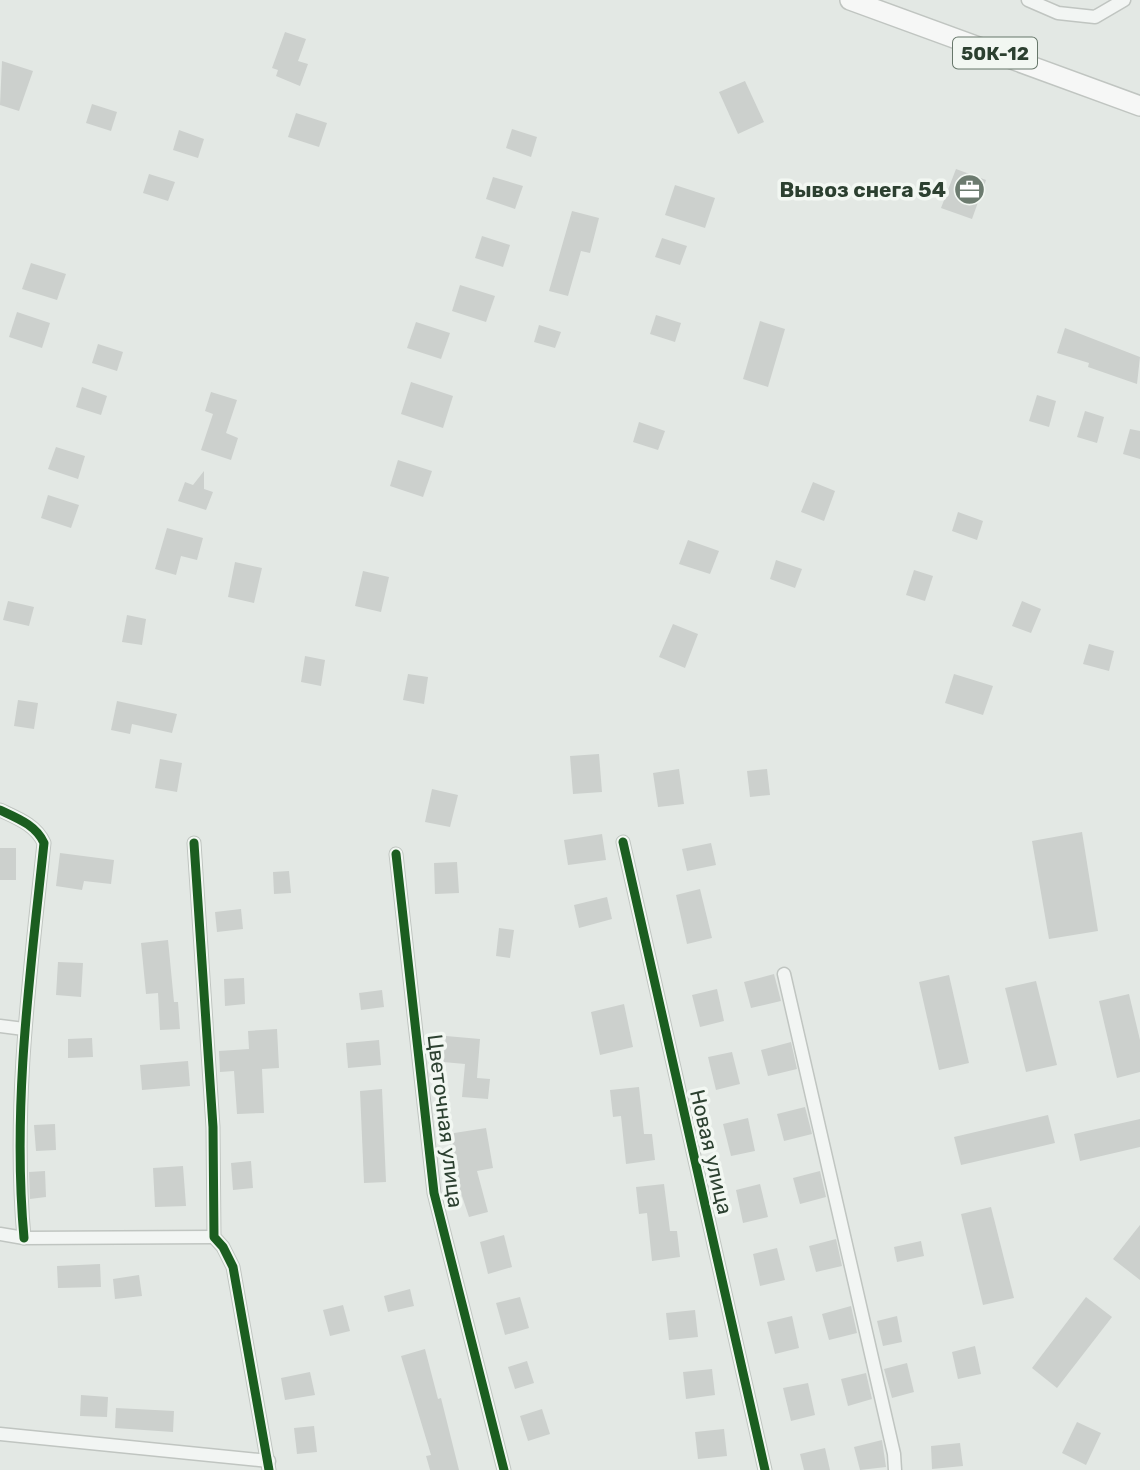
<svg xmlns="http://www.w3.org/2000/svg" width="1140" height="1470" font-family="Rubik,sans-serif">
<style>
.building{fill:#ccd0cd}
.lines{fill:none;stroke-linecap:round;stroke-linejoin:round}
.street-casing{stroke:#c0c5c1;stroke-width:15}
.primary-casing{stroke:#c0c5c1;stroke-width:22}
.street{stroke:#f2f5f3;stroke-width:12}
.primary{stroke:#f6f7f6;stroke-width:19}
.cycleway-casing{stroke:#f2f7f2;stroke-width:13}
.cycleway{stroke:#1b5e20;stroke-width:9}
.labels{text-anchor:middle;stroke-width:7;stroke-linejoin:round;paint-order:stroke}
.shield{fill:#f2f7f2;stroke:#67776a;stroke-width:2}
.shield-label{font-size:19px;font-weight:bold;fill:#2c4030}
.poi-label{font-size:21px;font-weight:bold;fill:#2c4030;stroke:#f2f7f2;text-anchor:end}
.street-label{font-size:21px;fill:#2c4030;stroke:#f2f7f2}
</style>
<rect width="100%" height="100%" fill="#e3e8e4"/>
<!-- building -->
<g class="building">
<path d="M285 32 306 39 298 61 308 64 300 86 276 76 278 70 272 68Z"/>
<path d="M2 61 33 71 19 111 0 105Z"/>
<path d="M745 81 764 122 738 134 719 92Z"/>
<path d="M92 104 117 112 111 131 86 123Z"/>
<path d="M296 113 327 123 319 147 288 137Z"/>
<path d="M512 129 537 137 531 157 506 148Z"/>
<path d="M179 130 204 139 198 158 173 150Z"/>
<path d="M956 169 986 180 972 219 941 208Z"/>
<path d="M149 174 175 182 168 201 143 193Z"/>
<path d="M493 177 523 186 515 209 486 199Z"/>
<path d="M675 185 715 198 705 228 665 215Z"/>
<path d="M572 211 599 218 590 253 581 251 568 296 549 291Z"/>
<path d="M482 236 510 245 503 267 475 258Z"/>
<path d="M662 238 687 246 680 265 655 257Z"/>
<path d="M31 263 66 274 57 300 22 289Z"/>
<path d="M460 285 495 296 486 322 452 311Z"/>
<path d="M17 312 50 323 42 348 9 337Z"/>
<path d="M656 315 681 323 675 342 650 334Z"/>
<path d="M760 321 785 329 768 387 743 379Z"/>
<path d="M416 322 450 333 441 359 407 348Z"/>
<path d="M539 325 561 332 555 348 534 342Z"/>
<path d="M1065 328 1140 357 1137 384 1088 367 1089 363 1057 353Z"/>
<path d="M98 344 123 352 117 371 92 363Z"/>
<path d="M411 382 453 396 443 428 401 414Z"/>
<path d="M82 387 107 396 101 415 76 407Z"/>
<path d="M211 392 237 400 226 433 238 438 231 460 201 450 213 414 205 411Z"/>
<path d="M1037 395 1056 401 1049 427 1029 421Z"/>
<path d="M1085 411 1104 417 1097 443 1077 437Z"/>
<path d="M639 422 665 431 658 450 633 442Z"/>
<path d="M1130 429 1140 431V459L1123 454Z"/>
<path d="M56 447 85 456 78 479 48 469Z"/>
<path d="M398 460 432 471 423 497 390 486Z"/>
<path d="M204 471V489L213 492 206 510 178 501 185 482 193 485Z"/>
<path d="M813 482 835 491 824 521 801 512Z"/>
<path d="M48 495 79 505 71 528 41 518Z"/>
<path d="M958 512 983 521 977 540 952 531Z"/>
<path d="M167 528 203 538 197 560 181 556 176 575 155 569Z"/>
<path d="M688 540 719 551 710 574 679 564Z"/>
<path d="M776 560 802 569 795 588 770 579Z"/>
<path d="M235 562 262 568 254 603 228 597Z"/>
<path d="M914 570 933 576 925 601 906 595Z"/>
<path d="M363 571 389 577 381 612 355 606Z"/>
<path d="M8 601 34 607 29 626 3 620Z"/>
<path d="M1022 601 1041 609 1031 633 1012 626Z"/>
<path d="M127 615 146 619 142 645 122 642Z"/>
<path d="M673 624 698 634 685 668 659 657Z"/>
<path d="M1089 644 1114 651 1109 671 1083 664Z"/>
<path d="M305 656 325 660 321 686 301 682Z"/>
<path d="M408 674 428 677 424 704 403 700Z"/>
<path d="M954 674 993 686 983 715 945 703Z"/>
<path d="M18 700 38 703 34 729 14 726Z"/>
<path d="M117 701 177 714 172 733 132 724 130 734 111 730Z"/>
<path d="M599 754 602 792 573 794 570 756Z"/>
<path d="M160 759 182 763 177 792 155 788Z"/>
<path d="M679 769 684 804 658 807 653 773Z"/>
<path d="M767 769 770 795 750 797 747 771Z"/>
<path d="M432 789 458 795 450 827 425 822Z"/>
<path d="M1082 832 1098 931 1049 939 1032 841Z"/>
<path d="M602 834 606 860 568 865 564 840Z"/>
<path d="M711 843 716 865 687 871 682 849Z"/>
<rect x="0" y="848" width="16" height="32"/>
<path d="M60 853 114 860 111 884 84 881 82 890 56 886Z"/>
<path d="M457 862 459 893 435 894 434 863Z"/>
<path d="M289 871 291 893 274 894 273 872Z"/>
<path d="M700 889 712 938 687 944 676 895Z"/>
<path d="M607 897 612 919 579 928 574 905Z"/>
<path d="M241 909 243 929 217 932 215 912Z"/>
<path d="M499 928 514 930 510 958 496 956Z"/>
<path d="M168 940 174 1002H178L180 1029 160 1030 158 993 146 994 141 943Z"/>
<path d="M58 962 83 963 81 997 56 995Z"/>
<path d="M774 974 781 1001 751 1008 744 982Z"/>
<path d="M949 975 969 1063 939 1070 919 982Z"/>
<path d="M244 978 245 1004 225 1006 224 979Z"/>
<path d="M1036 981 1057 1065 1026 1072 1005 988Z"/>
<path d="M717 989 724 1021 700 1027 692 995Z"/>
<path d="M382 990 384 1007 361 1010 359 993Z"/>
<path d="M1129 994 1140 1040V1072L1117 1078 1099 1001Z"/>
<path d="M624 1004 633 1047 600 1055 591 1012Z"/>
<path d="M277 1029 279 1068 262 1069 264 1113 237 1114 234 1071 220 1072 219 1051 249 1049 248 1031Z"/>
<path d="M446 1036 480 1039 477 1078 490 1079 488 1099 462 1097 465 1064 443 1062Z"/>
<path d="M92 1038 93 1057 68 1058V1039Z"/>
<path d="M379 1040 381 1065 348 1068 346 1043Z"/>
<path d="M791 1042 797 1069 768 1076 761 1050Z"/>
<path d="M732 1052 740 1084 716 1090 708 1057Z"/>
<path d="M188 1061 190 1086 142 1090 140 1065Z"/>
<path d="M639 1087 644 1134H652L655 1160 626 1164 621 1116 613 1117 610 1090Z"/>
<path d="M382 1089 386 1182 364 1183 360 1091Z"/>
<path d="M805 1107 812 1134 784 1141 777 1114Z"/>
<path d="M1048 1115 1055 1143 961 1165 954 1137Z"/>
<path d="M748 1118 755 1151 731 1156 723 1124Z"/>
<path d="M1140 1119V1147L1080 1161 1074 1134Z"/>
<path d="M55 1124 56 1150 36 1151 34 1125Z"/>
<path d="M486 1128 493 1168 477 1171 488 1212 469 1217 455 1175 448 1134Z"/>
<path d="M251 1161 253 1188 233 1190 231 1163Z"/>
<path d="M183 1166 186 1206 155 1207 153 1168Z"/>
<path d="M45 1171 46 1197 30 1199 29 1172Z"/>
<path d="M820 1171 826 1197 800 1204 793 1178Z"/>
<path d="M664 1184 670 1231H677L680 1257 652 1261 647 1213 639 1214 636 1187Z"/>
<path d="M760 1184 768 1217 743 1223 736 1190Z"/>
<path d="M991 1207 1014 1298 983 1305 961 1214Z"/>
<path d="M1140 1225V1280L1113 1259Z"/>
<path d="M504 1235 512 1267 488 1274 480 1242Z"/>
<path d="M836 1239 842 1266 816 1272 809 1246Z"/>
<path d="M921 1241 924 1256 897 1262 894 1247Z"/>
<path d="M777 1248 785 1280 760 1286 753 1254Z"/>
<path d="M100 1264 101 1287 58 1288 57 1266Z"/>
<path d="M139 1275 142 1296 115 1299 113 1279Z"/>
<path d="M410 1289 414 1306 388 1312 384 1296Z"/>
<path d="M520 1297 529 1328 505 1335 496 1303Z"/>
<path d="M1086 1297 1112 1317 1057 1388 1032 1368Z"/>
<path d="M343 1305 350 1331 330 1336 323 1310Z"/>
<path d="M851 1306 857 1333 829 1340 822 1314Z"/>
<path d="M695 1310 698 1337 669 1340 666 1313Z"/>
<path d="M792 1316 799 1348 775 1354 767 1322Z"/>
<path d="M897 1316 902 1342 883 1346 877 1321Z"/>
<path d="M975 1346 981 1374 958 1379 952 1352Z"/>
<path d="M425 1349 438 1399 441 1398 459 1470H430L426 1456 431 1455 401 1356Z"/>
<path d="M527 1361 534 1383 515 1389 508 1367Z"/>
<path d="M907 1363 914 1392 892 1398 884 1369Z"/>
<path d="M712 1369 715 1395 686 1399 683 1372Z"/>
<path d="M310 1372 315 1395 285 1400 281 1378Z"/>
<path d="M866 1373 872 1399 848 1406 841 1379Z"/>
<path d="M808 1383 815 1415 791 1421 783 1388Z"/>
<path d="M81 1395 108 1397 107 1417 80 1416Z"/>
<path d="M116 1408 174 1411 173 1432 115 1428Z"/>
<path d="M542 1409 550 1434 528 1441 520 1416Z"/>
<path d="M1077 1422 1101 1433 1086 1465 1062 1453Z"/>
<path d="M314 1426 317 1452 297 1454 294 1428Z"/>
<path d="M724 1429 727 1456 698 1459 695 1432Z"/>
<path d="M882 1440 886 1467 860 1470 854 1447Z"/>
<path d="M960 1443 963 1466 932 1469 931 1446Z"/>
<path d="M825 1448 830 1470H804L800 1454Z"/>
</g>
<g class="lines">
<defs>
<g id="street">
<path d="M1028 0 1058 13 1095 17 1124 0"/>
<path d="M0 810C17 818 36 825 44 843 30 974 12 1106 24 1238"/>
<path d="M623 842 765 1470"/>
<path d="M194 843 213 1127 214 1237 223 1247 233 1267 269 1470"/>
<path d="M396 854 434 1193 504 1470"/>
<path d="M784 974 894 1454 895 1470"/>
<path d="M0 1026 24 1029"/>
<path d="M0 1234 24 1238 214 1237"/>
<path d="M0 1434 269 1461"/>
</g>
<path id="primary" d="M850 0 1140 106"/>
</defs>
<!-- street casing -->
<use href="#street" class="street-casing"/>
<!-- primary casing -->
<use href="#primary" class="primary-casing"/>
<!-- street -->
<use href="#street" class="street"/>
<!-- primary -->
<use href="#primary" class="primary"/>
<defs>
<g id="cycleway">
<path d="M0 810C17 818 36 825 44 843 30 974 12 1106 24 1238"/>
<path d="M623 842 765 1470"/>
<path d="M194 843 213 1127 214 1237 223 1247 233 1267 269 1470"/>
<path d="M396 854 434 1193 504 1470"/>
</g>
</defs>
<!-- cycleway casing -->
<use href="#cycleway" class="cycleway-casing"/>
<!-- cycleway -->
<use href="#cycleway" class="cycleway"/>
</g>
<!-- icons -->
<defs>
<symbol id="office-disc" viewBox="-11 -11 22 22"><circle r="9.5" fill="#6c7b6f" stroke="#f2f7f2"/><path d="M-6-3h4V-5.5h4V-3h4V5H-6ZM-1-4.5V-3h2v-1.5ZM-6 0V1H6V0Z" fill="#fff"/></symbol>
</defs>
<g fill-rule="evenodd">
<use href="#office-disc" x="952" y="172" width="35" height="35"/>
</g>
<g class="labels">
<!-- shield labels -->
<rect class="shield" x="953" y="37.5" width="84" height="31" rx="5"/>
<g class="shield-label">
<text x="995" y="60">50К-12</text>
</g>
<!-- poi labels -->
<g class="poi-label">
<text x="946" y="197">Вывоз снега 54</text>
</g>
<!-- street labels -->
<g class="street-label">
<text transform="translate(445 1121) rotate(83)" y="7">Цветочная улица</text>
<text transform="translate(711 1152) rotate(77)" y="7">Новая улица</text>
</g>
</g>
</svg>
